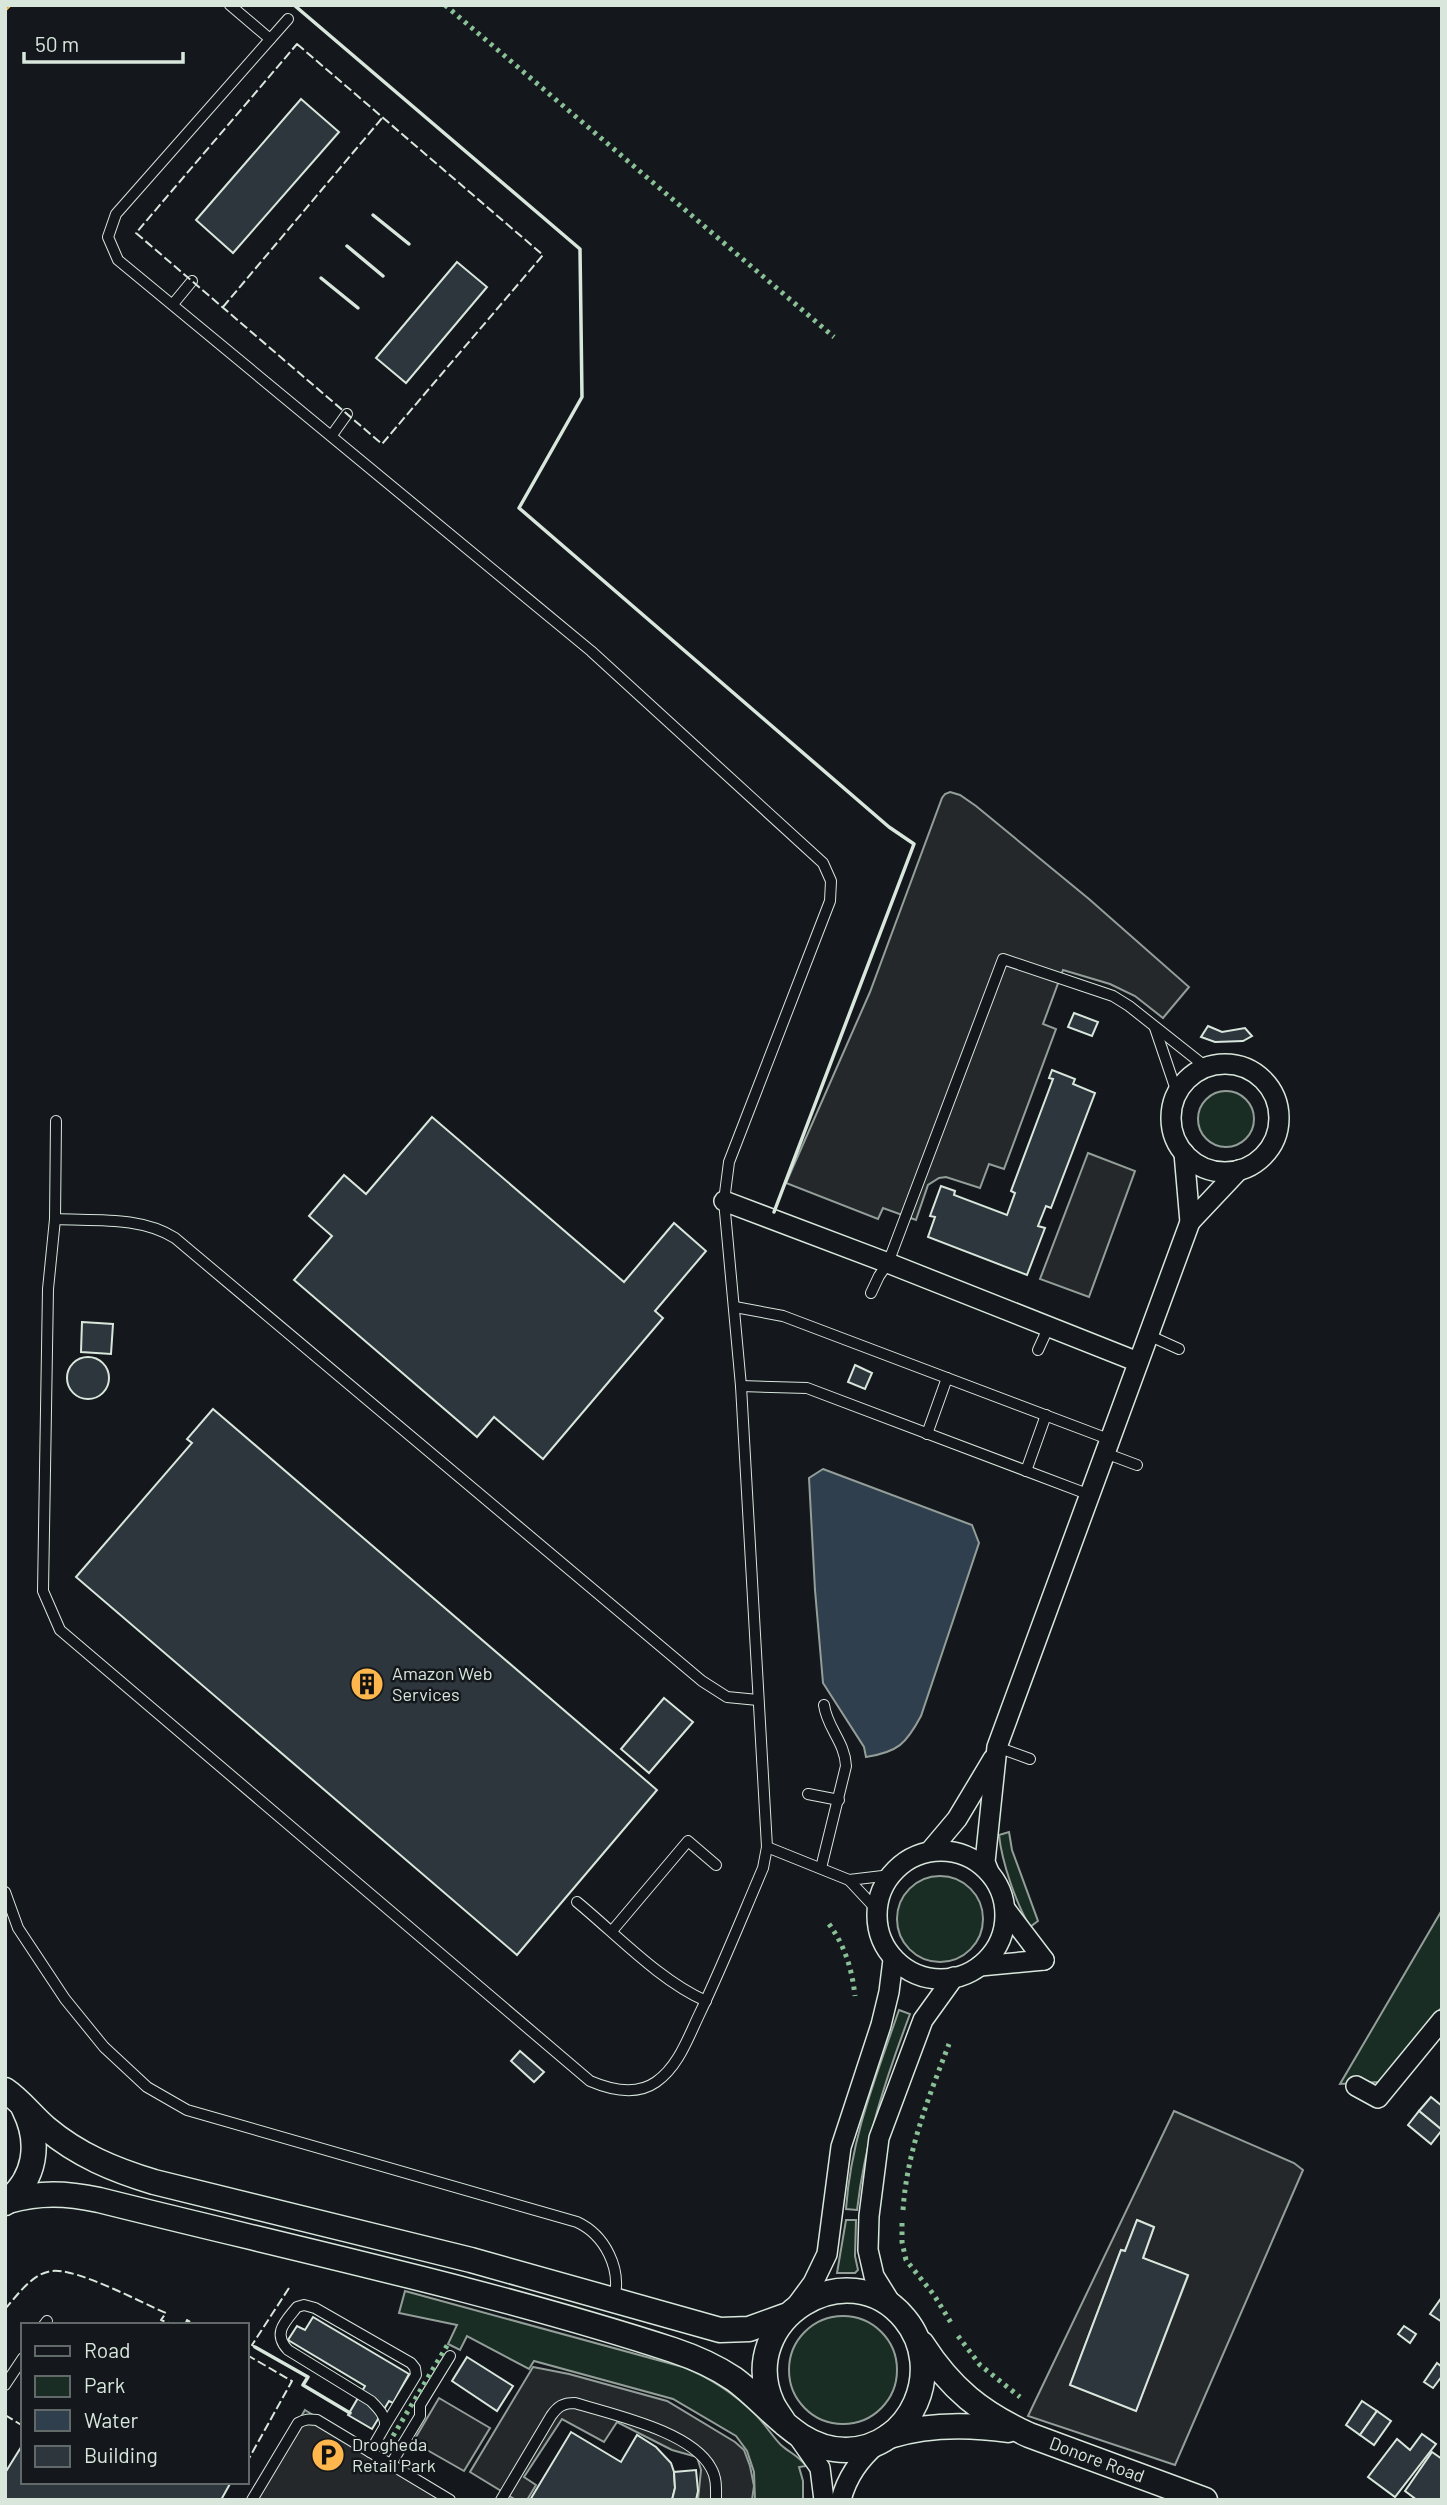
<svg xmlns="http://www.w3.org/2000/svg" width="1447" height="2505" font-family="Barlow,sans-serif">
<style>
.green{fill:#1a2d24;stroke:#939e99;stroke-width:2}
.parking{fill:#24282b;stroke:#939e99;stroke-width:2;fill-rule:evenodd}
.water{fill:#2f3f4d;stroke:#939e99;stroke-width:2}
.building{fill:#2c363c;stroke:#d8e6dc;stroke-width:2}
.lines{fill:none;stroke-linecap:round;stroke-linejoin:round}
.service-casing{stroke:#d8e6dc;stroke-width:12}
.minor-casing{stroke:#d8e6dc;stroke-width:22}
.tertiary-casing{stroke:#d8e6dc;stroke-width:27}
.service{stroke:#14181c;stroke-width:10}
.minor{stroke:#14181c;stroke-width:19}
.tertiary{stroke:#14181c;stroke-width:24}
.hedge{stroke:#8ac095;stroke-width:5;stroke-dasharray:3.5 5;stroke-linecap:butt}
.fence{stroke:#d8e6dc;stroke-width:2;stroke-dasharray:9 3.5;stroke-linecap:butt}
.wall{stroke:#d8e6dc;stroke-width:3.5}
.power{stroke:#ffb74d;stroke-width:2;stroke-dasharray:24 5 3.5 5;stroke-linecap:butt}
.labels{text-anchor:middle;stroke-width:5;stroke-linejoin:round;paint-order:stroke}
.poi-label{font-size:18px;fill:#d8e6dc;stroke:#14181c;text-anchor:start}
.street-label{font-size:18px;fill:#d8e6dc;stroke:#14181c}
</style>
<rect width="100%" height="100%" fill="#14181c"/>
<!-- green -->
<g class="green">
<circle cx="1226" cy="1119" r="28"/>
<path d="M1009 1832 1012 1850 1038 1921 1030 1927C1016 1903 1002 1863 999 1835Z"/>
<circle cx="940" cy="1919" r="43"/>
<path d="M1442 1910V2007L1380 2082 1340 2084Z"/>
<path d="M899 2010 910 2014C886 2078 865 2141 857 2210L846 2209C851 2137 876 2077 899 2010Z"/>
<path d="M846 2220H856L855 2256 858 2270 855 2273H837Z"/>
<path d="M405 2291 683 2367C711 2378 735 2394 756 2415 765 2424 772 2436 781 2445 790 2453 799 2456 806 2466L799 2467 803 2481V2500H755L754 2472 747 2451 736 2436 673 2399 534 2361 529 2369 467 2336 460 2350 448 2344 457 2325 399 2313Z"/>
<circle cx="843" cy="2370" r="54"/>
</g>
<!-- parking -->
<g class="parking">
<path d="M950 792 960 795 976 806 1089 899 1189 987 1163 1018 1135 996 1110 984 1063 970 1043 1024 1056 1029 1004 1169 989 1164 980 1188 946 1177 939 1178 928 1185 916 1220 883 1208 878 1219 786 1183 870 992 942 798 945 794Z"/>
<path d="M1088 1153 1135 1171 1089 1297 1040 1279Z"/>
<path d="M1174 2111 1294 2163 1303 2170 1175 2465 1028 2416ZM1137 2220 1154 2227 1143 2258 1188 2276 1136 2411 1070 2385 1121 2250 1125 2251Z"/>
<path d="M533 2367 569 2374 667 2401 735 2442 744 2450 750 2466 754 2486 752 2500H698L701 2470 697 2457 672 2450 617 2422 604 2442 562 2419 524 2477 536 2485 527 2500H516L470 2472Z"/>
<path d="M439 2398 490 2428 464 2471 413 2442Z"/>
<path d="M305 2410 450 2500H252Z"/>
</g>
<!-- water -->
<path class="water" d="M823 1469 972 1525 979 1543 921 1716C906 1744 898 1752 866 1757L864 1747 823 1683 815 1590 809 1478Z"/>
<!-- building -->
<g class="building">
<path d="M301 99 339 132 233 253 196 220Z"/>
<path d="M457 262 487 287 406 383 376 358Z"/>
<path d="M1074 1013 1098 1022 1092 1036 1068 1027Z"/>
<path d="M1208 1026 1222 1032 1245 1028 1252 1036 1243 1041 1215 1042 1201 1037Z"/>
<path d="M1052 1070 1075 1079 1073 1084 1095 1093 1051 1208 1046 1206 1038 1226 1045 1228 1027 1275 928 1237 935 1217 930 1216 941 1186 955 1191 954 1195 1007 1215 1015 1193 1011 1191 1053 1079 1049 1078Z"/>
<path d="M432 1117 624 1282 674 1223 706 1251 655 1311 663 1318 543 1459 494 1417 477 1437 294 1280 332 1236 309 1216 344 1175 366 1194Z"/>
<path d="M82 1322 113 1324 111 1354 81 1352Z"/>
<circle cx="88" cy="1378" r="21"/>
<path d="M855 1365 872 1373 865 1389 848 1382Z"/>
<path d="M213 1409 657 1790 517 1955 76 1577 192 1443 187 1439Z"/>
<path d="M664 1698 693 1722 649 1773 621 1749Z"/>
<path d="M520 2051 544 2072 534 2082 511 2061Z"/>
<path d="M1431 2097 1442 2106V2130L1419 2111Z"/>
<path d="M1419 2111 1442 2130 1431 2144 1408 2125Z"/>
<path d="M1137 2220 1154 2227 1143 2258 1188 2275 1136 2411 1070 2385 1121 2250 1125 2251Z"/>
<path d="M1442 2297V2322L1430 2314Z"/>
<path d="M313 2317 409 2374 393 2403 389 2401 372 2429 348 2415 365 2386 288 2340 297 2326 305 2330Z"/>
<path d="M1404 2326 1416 2334 1410 2343 1398 2334Z"/>
<path d="M467 2357 513 2386 497 2411 452 2381Z"/>
<path d="M1437 2363 1442 2367V2376L1433 2388 1424 2382Z"/>
<path d="M1362 2401 1377 2411 1360 2435 1346 2425Z"/>
<path d="M1377 2411 1391 2421 1374 2445 1360 2435Z"/>
<path d="M571 2432 621 2462 637 2435 656 2447 671 2463 674 2472 675 2488 672 2500H530Z"/>
<path d="M1422 2434 1436 2444 1395 2497 1368 2477 1397 2439 1410 2450Z"/>
<path d="M23 2444V2482H231L221 2500H5V2473Z"/>
<path d="M1432 2452 1442 2459V2500H1417L1405 2491Z"/>
<path d="M696 2470 698 2491 696 2500H672L675 2488 674 2472Z"/>
</g>
<g class="lines">
<defs>
<g id="service">
<path d="M230 5 270 39"/>
<path d="M173 304 192 281"/>
<path d="M332 435 347 414"/>
<path d="M1155 1028 1177 1093"/>
<path d="M56 1121 55 1219 48 1289 43 1591 60 1630 590 2081C611 2090 636 2096 656 2082 678 2067 688 2038 699 2015 722 1967 742 1917 763 1868L767 1847 741 1386 724 1201 729 1162 830 901 831 881 823 863 591 651 118 260 108 237 116 214 288 19"/>
<path d="M55 1219C94 1221 141 1216 175 1238L702 1681 727 1697 758 1700"/>
<path d="M871 1293 879 1276 888 1263 1003 959 1113 996 1129 1006 1206 1067"/>
<path d="M735 1307 783 1316 1111 1440"/>
<path d="M1148 1335 1179 1349"/>
<path d="M1038 1350 1049 1326"/>
<path d="M741 1386 807 1388 1090 1495"/>
<path d="M927 1434 947 1378"/>
<path d="M1105 1453 1137 1465"/>
<path d="M1026 1471 1046 1415"/>
<path d="M997 1747 1030 1759"/>
<path d="M808 1794 839 1800"/>
<path d="M767 1847 849 1880"/>
<path d="M821 1868 846 1766C845 1742 827 1728 824 1705"/>
<path d="M5 1892 18 1928 65 1999 104 2047 147 2087 187 2110 577 2222C605 2235 622 2269 614 2299"/>
<path d="M577 1902C616 1934 660 1981 706 2001"/>
<path d="M877 1910 849 1880 891 1875"/>
<path d="M612 1931 688 1841 716 1865"/>
<path d="M44 2325 47 2321"/>
<path d="M5 2385 23 2358"/>
<path d="M370 2452 385 2426C386 2416 378 2408 371 2401L288 2350C272 2333 285 2322 297 2307L304 2305 315 2308 411 2363 415 2368 416 2375 385 2426"/>
<path d="M391 2464 420 2416V2405L450 2356"/>
<path d="M252 2500 298 2423C305 2419 309 2419 317 2420L450 2500"/>
<path d="M501 2500 551 2416C558 2406 563 2403 575 2403 613 2415 691 2431 711 2468 717 2478 716 2489 716 2500"/>
</g>
<g id="minor">
<circle cx="1225" cy="1118" r="54"/>
<path d="M1184 1153 1190 1222 1239 1170"/>
<path d="M724 1201 888 1263 1138 1362"/>
<path d="M930 1851 957 1819 993 1759"/>
<circle cx="941" cy="1915" r="64"/>
<path d="M989 1872 985 1862 997 1747 1190 1222"/>
<path d="M1006 1910 1044 1960"/>
<path d="M980 1966 1044 1960"/>
<path d="M1356 2086 1378 2098 1442 2020"/>
<path d="M892 2305 874 2276 868 2250 869 2216 879 2138 923 2020 954 1977"/>
<path d="M796 2306 813 2283 827 2254 841 2147 881 2025 889 1992 893 1960"/>
<path d="M797 2435 820 2468 824 2500"/>
<path d="M841 2500C847 2476 860 2459 878 2443"/>
</g>
<g id="tertiary">
<path d="M5 2090C20 2100 32 2116 46 2128 78 2155 114 2170 154 2182L471 2260 720 2330 749 2329 785 2316"/>
<path d="M8 2201C40 2192 66 2193 99 2200 290 2248 485 2289 673 2350 694 2357 715 2366 734 2379 770 2405 797 2450 846 2450 912 2449 946 2369 905 2319 848 2249 735 2320 772 2403 775 2410 781 2417 785 2424"/>
<path d="M5 2203C36 2179 41 2143 24 2109"/>
<path id="s1" d="M922 2344C951 2389 981 2413 1029 2435L1205 2500"/>
<path d="M889 2436C928 2424 967 2424 1008 2430"/>
</g>
</defs>
<!-- service casing -->
<use href="#service" class="service-casing"/>
<!-- minor casing -->
<use href="#minor" class="minor-casing"/>
<!-- tertiary casing -->
<use href="#tertiary" class="tertiary-casing"/>
<!-- service -->
<use href="#service" class="service"/>
<!-- minor -->
<use href="#minor" class="minor"/>
<!-- tertiary -->
<use href="#tertiary" class="tertiary"/>
<!-- hedge -->
<g class="hedge">
<path d="M445 5 834 337"/>
<path d="M829 1924C845 1946 852 1969 855 1996"/>
<path d="M903 2210C907 2151 928 2099 949 2044"/>
<path d="M902 2223V2242L906 2260 934 2295 953 2326"/>
<path d="M958 2336 980 2365 1020 2397"/>
<path d="M393 2436 448 2344"/>
</g>
<!-- fence -->
<g class="fence">
<path d="M297 44 543 255 382 444 136 233Z"/>
<path d="M223 307 383 117"/>
<path d="M5 2309C17 2296 32 2273 52 2271 77 2268 140 2302 166 2313L161 2320 174 2325"/>
<path d="M185 2325 187 2320 196 2325"/>
<path d="M255 2347 252 2345 289 2288"/>
<path d="M247 2355 292 2381 247 2462"/>
<path d="M5 2415 23 2426"/>
</g>
<!-- wall -->
<g class="wall">
<path d="M294 5 580 249 582 397 519 508 889 827 914 844 774 1212"/>
<path d="M373 215 409 244"/>
<path d="M347 246 383 276"/>
<path d="M321 278 358 308"/>
<path d="M255 2347 308 2377 303 2385 350 2413"/>
</g>
<!-- power -->
<path class="power" d="M5 11 11 5"/>
</g>
<!-- icons -->
<defs>
<symbol id="building-disc" viewBox="-11 -11 22 22"><circle r="9.5" fill="#ffb74d" stroke="#14181c"/><path d="M-4-6H4V6H1V3H-1V6H-4ZM-2.5-4.3h1.7v1.8h-1.7ZM.8-4.3h1.7v1.8H.8ZM-2.5-1h1.7V.8h-1.7ZM.8-1h1.7V.8H.8Z" fill="#111"/></symbol>
<symbol id="parking-disc" viewBox="-11 -11 22 22"><circle r="9.5" fill="#ffb74d" stroke="#14181c"/><path d="M-3.5-5.5H1a3.5 3.5 0 0 1 0 7H-1V5.5H-3.5ZM-1-3.4V-.6H.8a1.4 1.4 0 0 0 0-2.8Z" fill="#111"/></symbol>
</defs>
<g fill-rule="evenodd">
<use href="#building-disc" x="348" y="1665" width="38" height="38"/>
<use href="#parking-disc" x="309" y="2436" width="38" height="38"/>
</g>
<g class="labels">
<!-- poi labels -->
<g class="poi-label">
<text x="392" y="1680">Amazon Web<tspan x="392" dy="21">Services</tspan></text>
<text x="352" y="2451">Drogheda<tspan x="352" dy="21">Retail Park</tspan></text>
</g>
<!-- street labels -->
<g class="street-label">
<text dy="6" stroke="none"><textPath href="#s1" startOffset="215">Donore Road</textPath></text>
</g>
</g>
<!-- border -->
<rect width="1447" height="2505" fill="none" stroke="#d8e6dc" stroke-width="14"/>
<!-- legend -->
<rect x="21" y="2323" width="228" height="161" fill="#14181c" stroke="#626a69" stroke-width="2"/>
<rect x="35" y="2346" width="35" height="10" fill="#14181c" stroke="#626a69" stroke-width="2"/>
<text x="84" y="2358" font-size="21" fill="#d8e6dc">Road</text>
<rect x="35" y="2376" width="35" height="21" fill="#1a2d24" stroke="#626a69" stroke-width="2"/>
<text x="84" y="2393" font-size="21" fill="#d8e6dc">Park</text>
<rect x="35" y="2410" width="35" height="21" fill="#2f3f4d" stroke="#626a69" stroke-width="2"/>
<text x="84" y="2428" font-size="21" fill="#d8e6dc">Water</text>
<rect x="35" y="2446" width="35" height="21" fill="#2c363c" stroke="#626a69" stroke-width="2"/>
<text x="84" y="2463" font-size="21" fill="#d8e6dc">Building</text>
<!-- scale -->
<path d="M24 52v10h159v-10" fill="none" stroke="#d8e6dc" stroke-width="3.5"/>
<text x="35" y="52" font-size="21" fill="#d8e6dc" stroke="#14181c" stroke-width="5" paint-order="stroke">50 m</text>
</svg>
